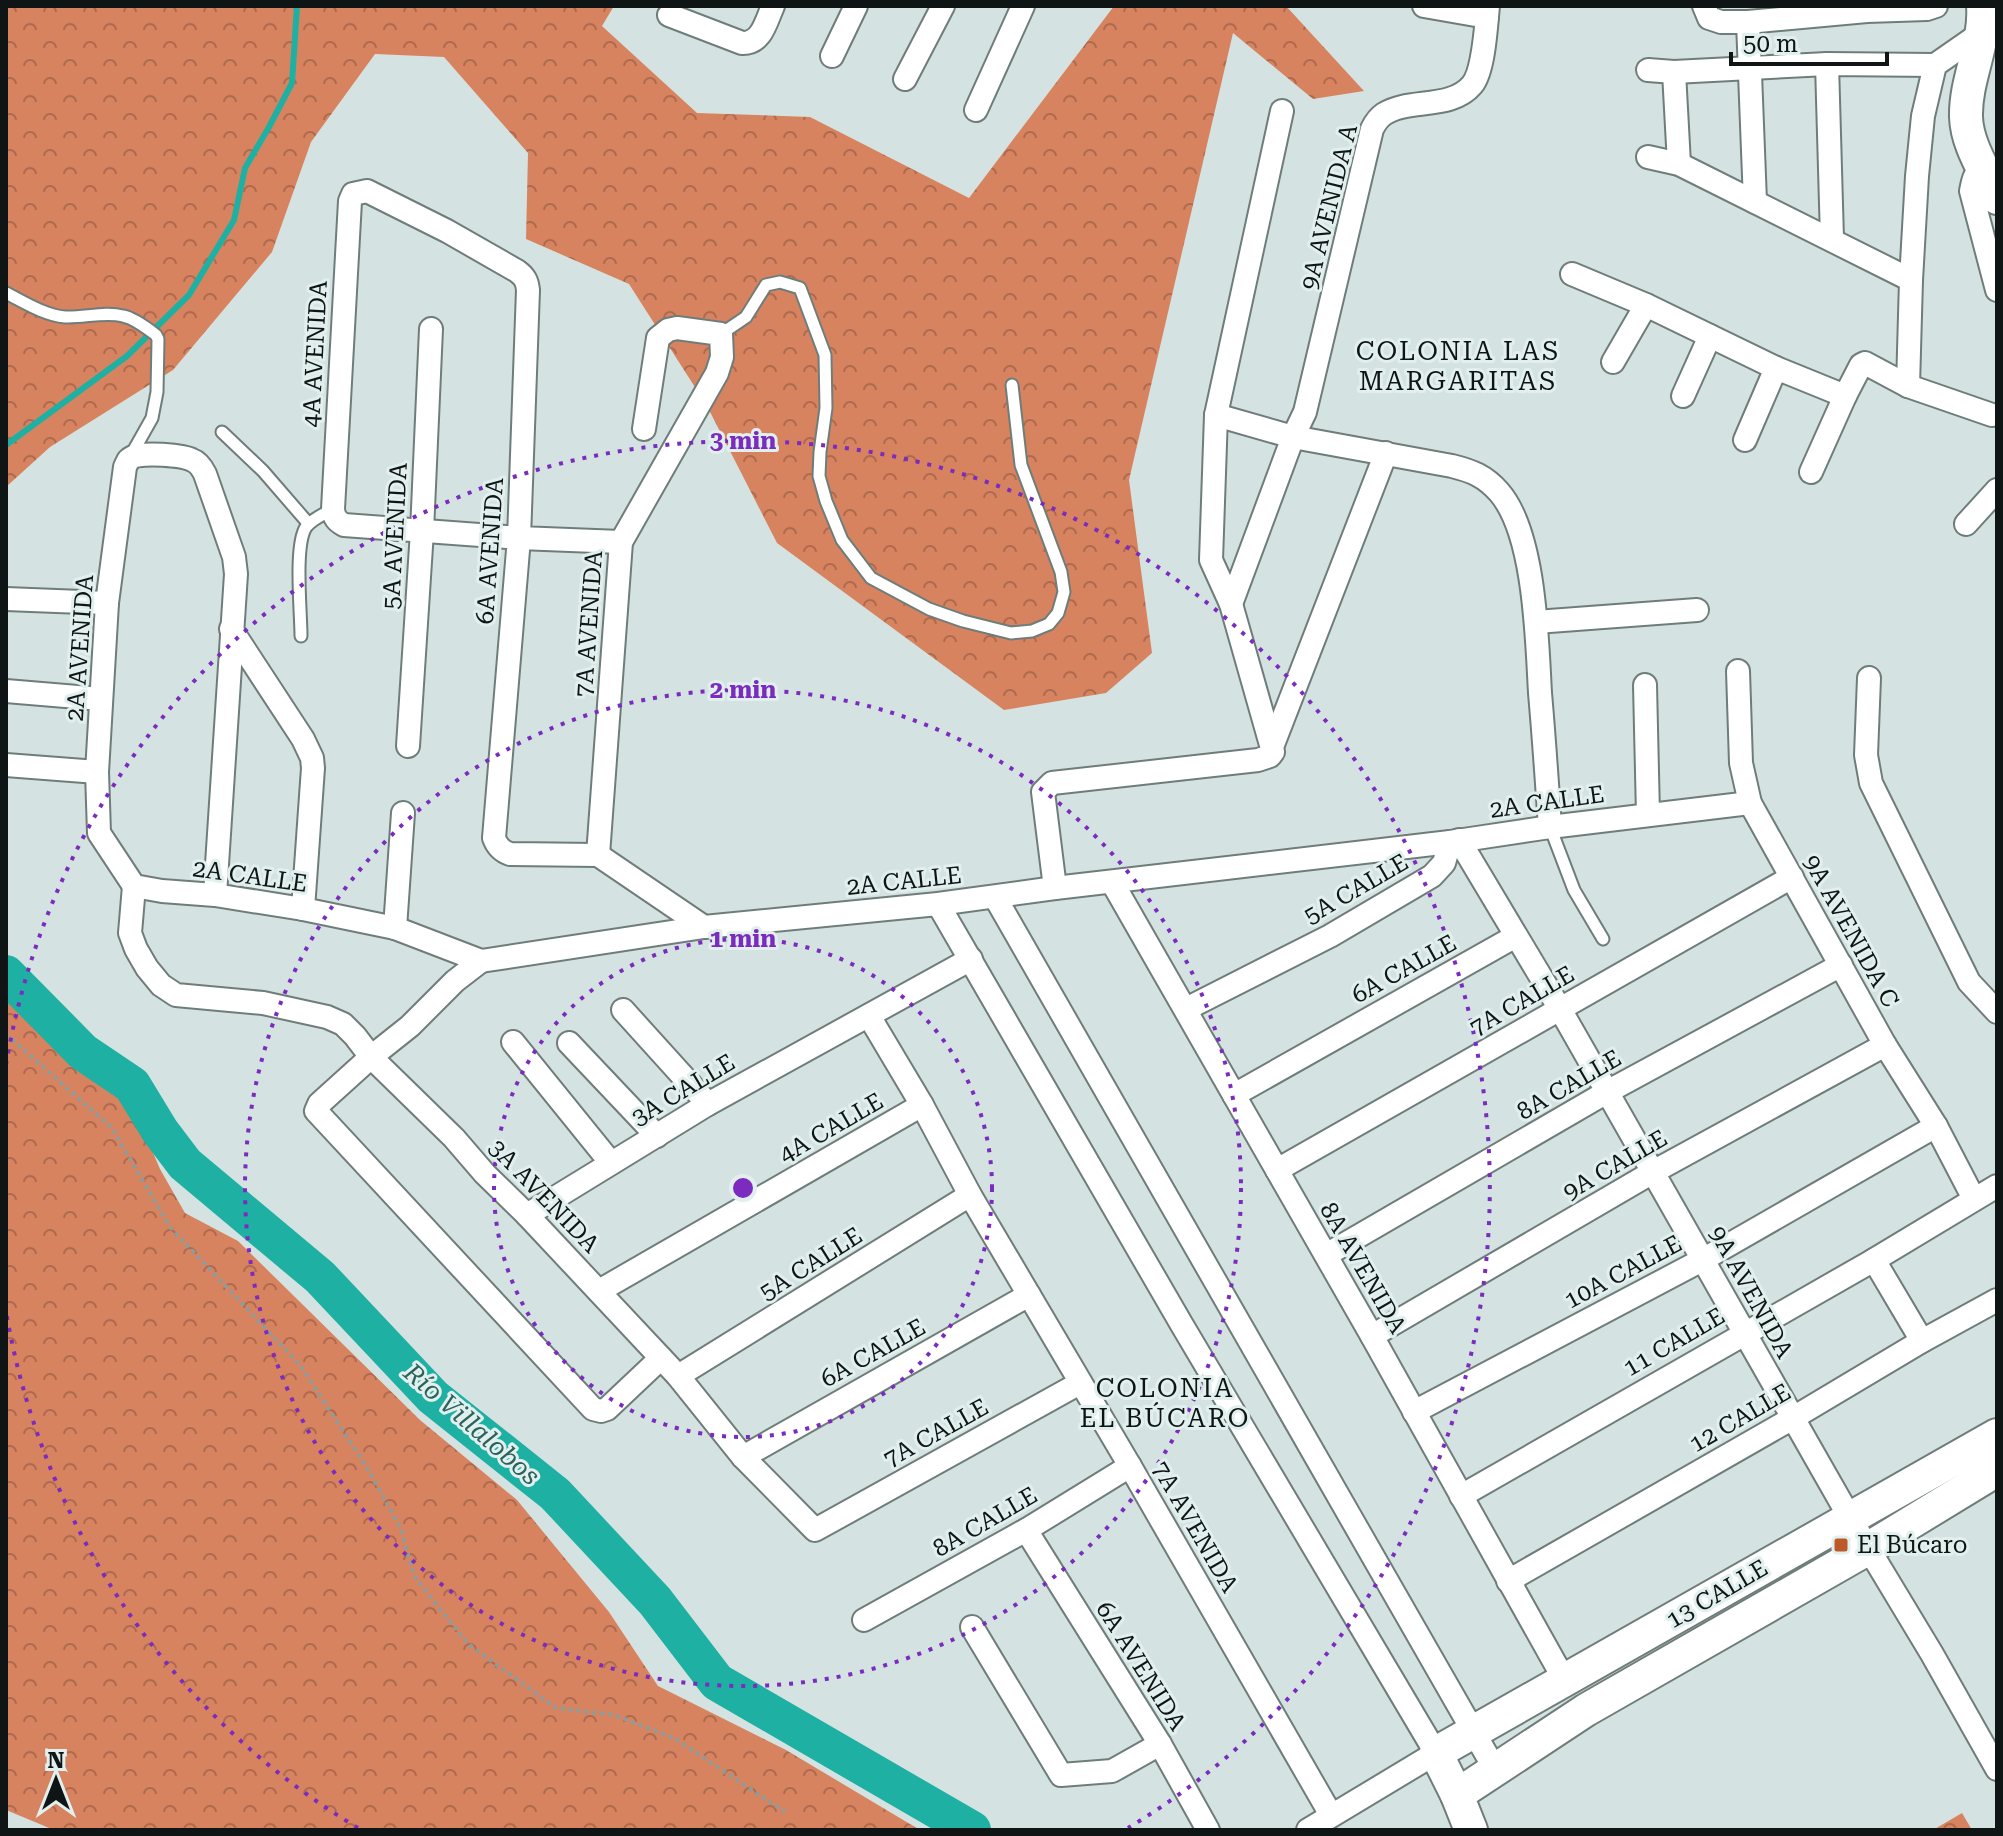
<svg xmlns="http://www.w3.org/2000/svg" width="2003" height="1836" font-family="'Roboto Serif',serif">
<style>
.forest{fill:url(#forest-crowns)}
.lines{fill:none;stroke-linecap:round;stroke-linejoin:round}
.stream{stroke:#1eb0a2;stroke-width:6}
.river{stroke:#1eb0a2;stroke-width:38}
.lane-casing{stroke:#6f7d7a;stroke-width:15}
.street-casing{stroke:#6f7d7a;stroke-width:26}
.secondary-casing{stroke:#6f7d7a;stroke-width:36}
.path{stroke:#8f9b99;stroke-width:4;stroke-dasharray:4 4;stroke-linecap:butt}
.lane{stroke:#fff;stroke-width:11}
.street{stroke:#fff;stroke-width:22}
.secondary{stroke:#fff;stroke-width:32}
.ring{fill:none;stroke:#7b2cbf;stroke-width:4;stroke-dasharray:4 8}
.poi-dot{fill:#bd5829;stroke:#e1f0ee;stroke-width:3}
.labels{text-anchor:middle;stroke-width:6;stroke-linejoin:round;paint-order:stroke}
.street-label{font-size:24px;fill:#0f1514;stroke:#e1f0ee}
.poi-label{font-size:24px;fill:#0f1514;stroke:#e1f0ee;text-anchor:start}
.neighbourhood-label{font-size:26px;letter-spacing:2px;fill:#0f1514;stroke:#e1f0ee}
.water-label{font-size:26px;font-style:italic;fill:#2d625c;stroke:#e1f0ee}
.centre{fill:#7b2cbf;stroke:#e1f0ee;stroke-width:4}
.ring-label{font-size:24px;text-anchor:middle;font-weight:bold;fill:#7b2cbf;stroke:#e1f0ee;stroke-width:6;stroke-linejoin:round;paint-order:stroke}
</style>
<defs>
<pattern id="forest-crowns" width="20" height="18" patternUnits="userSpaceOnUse" patternTransform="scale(2)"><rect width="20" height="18" fill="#d88360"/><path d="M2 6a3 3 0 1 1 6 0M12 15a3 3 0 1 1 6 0" fill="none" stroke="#ae6a4e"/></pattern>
</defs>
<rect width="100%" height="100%" fill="#d4e3e1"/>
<!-- forest -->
<g class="forest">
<path d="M6 6H614L602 26 697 113 810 117 969 198 1114 6H1286L1364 91 1313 99 1233 33 1129 480 1152 653 1106 693 1004 710 777 543 707 406 629 284 526 239 528 153 444 57 375 54 311 142 272 252 173 370 50 447 6 487Z"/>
<path d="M6 996 134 1108 160 1169 185 1213 238 1241 420 1420 517 1500 609 1612 658 1686 786 1750 920 1830H54L6 1810Z"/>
<path d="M1962 1813 1972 1830H1933Z"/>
</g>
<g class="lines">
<!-- stream -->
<path class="stream" d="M6 445 127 356 189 295 234 220 245 168 269 127 292 83 297 6"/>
<!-- river -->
<path class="river" d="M6 974 83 1052 132 1085 160 1131 185 1164 320 1277 433 1397 555 1494 655 1601 717 1682 972 1830"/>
<defs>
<g id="lane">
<path d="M6 293C24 302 44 315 65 317 84 318 105 311 123 316 134 318 147 328 156 335L158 339 157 392 152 418 130 457"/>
<path d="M721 334 746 317 766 285 780 282 800 288 825 355 826 408 820 452 819 476 826 501 842 540 871 578 929 609 963 621 1011 633 1032 631 1049 624 1058 613 1064 592 1061 572 1021 465 1012 385"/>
<path d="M222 432 263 471 308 523"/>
<path d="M301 636C301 612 294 545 306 527 312 519 324 514 333 509"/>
<path d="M1550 827 1574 890 1603 939"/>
</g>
<g id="street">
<path d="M1424 6 1487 17"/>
<path d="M1704 6 1709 18 1721 22H1748L1867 11 1927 9 1936 6"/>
<path d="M669 15 742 43C762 44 766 21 773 6"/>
<path d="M1748 22 1755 202"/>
<path d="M832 56 856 6"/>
<path d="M1827 64 1832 239"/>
<path d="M1648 70 1674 72 1827 64 1935 65"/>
<path d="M1674 72 1679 164"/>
<path d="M905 79 943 6"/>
<path d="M976 110 1023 6"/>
<path d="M1648 157 1679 164 1911 280"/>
<path d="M1983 168C1974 173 1973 181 1971 191L1997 290"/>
<path d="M1572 274 1646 305 1776 368 1845 396"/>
<path d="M1613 362 1646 305"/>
<path d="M1908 386 1911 280 1917 176 1923 116 1935 65 1981 33"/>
<path d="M1683 396 1710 336"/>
<path d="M1216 415 1293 437 1452 466C1472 471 1485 476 1499 492 1535 533 1537 639 1540 693 1544 738 1547 783 1550 827"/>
<path d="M1745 440 1776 368"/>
<path d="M1811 472 1845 396 1861 365 1865 363 1908 386 1992 415"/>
<path d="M1966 524 1997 490"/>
<path d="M621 542 519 538 344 525C337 521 334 518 333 509L350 201 353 194 367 191 447 231 517 271C525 277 527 281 528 290L519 538 494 838C497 846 501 851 510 854L598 855 704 927"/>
<path d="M6 599 107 603"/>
<path d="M1231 604 1293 437 1305 412 1372 129C1375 123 1378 118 1384 114 1409 98 1451 110 1472 85 1484 71 1486 25 1488 6"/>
<path d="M1536 622 1697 610"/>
<path d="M231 629 303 739 312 758 313 768 303 909"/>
<path d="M1738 671 1741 763 1750 803 1885 1045 1936 1126 1974 1199"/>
<path d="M1869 678 1866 755 1871 783 1969 982 1997 1012"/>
<path d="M1645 685 1648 815"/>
<path d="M6 691 101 699"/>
<path d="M408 746 422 531 431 329"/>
<path d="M1272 747 1386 453"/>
<path d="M6 765 97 772"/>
<path d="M1459 840 1560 1009 1850 1518 1932 1654 1997 1769"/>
<path d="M598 855 621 542 717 373 722 357 721 334 677 328 668 330 658 338 644 429"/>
<path d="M1112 882 1372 1336 1565 1681"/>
<path d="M134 886 130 933 136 949 147 968 161 985 176 995 263 1003 327 1017 343 1024 355 1036 371 1057 454 1138 485 1174 527 1215 678 1376 743 1457 815 1530 1080 1383"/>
<path d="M1055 888 1043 792 1052 783 1258 760 1270 756 1273 752 1231 604 1211 560 1216 415 1282 111"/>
<path d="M215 895 236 574 234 557 205 474C202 468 198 462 192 460 183 455 142 452 133 457 127 460 128 461 125 467L107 603 97 772 99 833 134 886 162 891 215 895 303 909 395 928 481 961 704 927 938 904 1055 888 1450 842 1550 827 1750 803"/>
<path d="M995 897 1496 1771"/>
<path d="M938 904 1182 1325 1436 1753 1308 1830"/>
<path d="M395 928 403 813"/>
<path d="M481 961 455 981 410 1026 371 1057 319 1104 316 1111 593 1409 601 1411 607 1409 661 1358"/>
<path d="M1186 1009 1330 936 1432 876 1444 863 1450 842"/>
<path d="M623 1010 708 1104"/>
<path d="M869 1016 922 1105 970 1195 1130 1466 1331 1815"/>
<path d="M513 1042 611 1163"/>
<path d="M569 1043 657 1136"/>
<path d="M1234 1095 1516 936"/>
<path d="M1277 1170 1792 877"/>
<path d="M527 1215 708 1104 971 959"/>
<path d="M1326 1255 1607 1092 1841 965"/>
<path d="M1874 1260 1922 1341"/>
<path d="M599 1291 922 1105"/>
<path d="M1372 1336 1653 1172 1885 1045"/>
<path d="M678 1376 970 1195"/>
<path d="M1414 1412 1704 1259 1936 1126"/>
<path d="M743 1457 1029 1295"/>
<path d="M1461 1496 1874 1260 1997 1186"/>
<path d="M1026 1530 1160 1744 1208 1830"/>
<path d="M1508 1581 1793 1418 1922 1341 1997 1300"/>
<path d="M864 1620 1026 1530 1130 1466"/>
<path d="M972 1627 1061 1775 1112 1771 1160 1744"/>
</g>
<g id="secondary">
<path d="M1983 6C1986 43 1965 79 1966 117 1967 146 1986 172 1997 198"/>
<path d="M1457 1795 1586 1710 1869 1548 1997 1470"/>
<path d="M1471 1830 1457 1795 1436 1753 1997 1435"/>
</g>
</defs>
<!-- lane casing -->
<use href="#lane" class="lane-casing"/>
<!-- street casing -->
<use href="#street" class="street-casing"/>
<!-- secondary casing -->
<use href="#secondary" class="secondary-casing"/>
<!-- path -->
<path class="path" d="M6 1034 112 1128 170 1227 300 1365 369 1471 401 1529 414 1576 468 1644 556 1708 614 1715 674 1738 785 1812"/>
<!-- lane -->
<use href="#lane" class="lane"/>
<!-- street -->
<use href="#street" class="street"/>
<!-- secondary -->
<use href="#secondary" class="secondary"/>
</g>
<!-- distance rings -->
<g class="ring">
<circle cx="743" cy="1188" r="249"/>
<circle cx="743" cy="1188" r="498"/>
<path d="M358 1828A747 747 0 0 1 6 1311M6 1065A747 747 0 1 1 1128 1828"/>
</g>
<!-- markers -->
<rect class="poi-dot" x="1833" y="1537" width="16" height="16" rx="4"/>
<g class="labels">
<!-- street labels -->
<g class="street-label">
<text transform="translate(1329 207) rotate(-76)" y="8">9A AVENIDA A</text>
<text transform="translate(315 354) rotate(-87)" y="8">4A AVENIDA</text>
<text transform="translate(395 536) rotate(-87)" y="8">5A AVENIDA</text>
<text transform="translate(490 551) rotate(-86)" y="8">6A AVENIDA</text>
<text transform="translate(589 624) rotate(-86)" y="8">7A AVENIDA</text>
<text transform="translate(80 648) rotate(-86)" y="8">2A AVENIDA</text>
<text transform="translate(1547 802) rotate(-8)" y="8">2A CALLE</text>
<text transform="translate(250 876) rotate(8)" y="8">2A CALLE</text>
<text transform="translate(904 881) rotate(-6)" y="8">2A CALLE</text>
<text transform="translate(1356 889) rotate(-30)" y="8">5A CALLE</text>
<text transform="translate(1851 931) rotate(61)" y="8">9A AVENIDA C</text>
<text transform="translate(1404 969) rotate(-29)" y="8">6A CALLE</text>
<text transform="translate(1522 1001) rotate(-30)" y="8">7A CALLE</text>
<text transform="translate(1569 1085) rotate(-30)" y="8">8A CALLE</text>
<text transform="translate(683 1090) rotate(-31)" y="8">3A CALLE</text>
<text transform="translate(831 1128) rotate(-30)" y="8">4A CALLE</text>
<text transform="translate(1615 1165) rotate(-30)" y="8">9A CALLE</text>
<text transform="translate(544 1196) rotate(46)" y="8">3A AVENIDA</text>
<text transform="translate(811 1264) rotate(-32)" y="8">5A CALLE</text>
<text transform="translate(1363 1268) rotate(60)" y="8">8A AVENIDA</text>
<text transform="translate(1623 1272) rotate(-28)" y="8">10A CALLE</text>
<text transform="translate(1751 1292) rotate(61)" y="8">9A AVENIDA</text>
<text transform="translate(1674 1342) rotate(-30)" y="8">11 CALLE</text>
<text transform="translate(873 1353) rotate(-29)" y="8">6A CALLE</text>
<text transform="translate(1740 1418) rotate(-30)" y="8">12 CALLE</text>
<text transform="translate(936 1433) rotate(-29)" y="8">7A CALLE</text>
<text transform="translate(985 1522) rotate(-30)" y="8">8A CALLE</text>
<text transform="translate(1195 1527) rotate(60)" y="8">7A AVENIDA</text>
<text transform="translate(1717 1594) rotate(-30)" y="8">13 CALLE</text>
<text transform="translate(1141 1666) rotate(58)" y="8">6A AVENIDA</text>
</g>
<!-- poi labels -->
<g class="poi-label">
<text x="1857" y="1553">El Búcaro</text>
</g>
<!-- neighbourhood labels -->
<g class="neighbourhood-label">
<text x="1458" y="360">COLONIA LAS<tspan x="1458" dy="30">MARGARITAS</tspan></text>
<text x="1165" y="1397">COLONIA<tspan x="1165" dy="30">EL BÚCARO</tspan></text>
</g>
<!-- water labels -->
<g class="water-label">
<text transform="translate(472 1424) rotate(41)" y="9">Río Villalobos</text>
</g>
</g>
<circle cx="743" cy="1188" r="12" class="centre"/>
<g class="ring-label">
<text x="743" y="449">3 min</text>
<text x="743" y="698">2 min</text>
<text x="743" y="947">1 min</text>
</g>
<!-- border -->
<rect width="2003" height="1836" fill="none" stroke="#0f1514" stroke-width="16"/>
<!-- north arrow -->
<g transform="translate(56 1780)" stroke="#e1f0ee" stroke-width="6" paint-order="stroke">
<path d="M0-6L14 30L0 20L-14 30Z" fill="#0f1514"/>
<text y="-12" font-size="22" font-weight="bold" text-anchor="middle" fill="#0f1514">N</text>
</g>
<!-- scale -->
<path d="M1731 52v12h156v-12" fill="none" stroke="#0f1514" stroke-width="4"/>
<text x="1743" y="52" font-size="24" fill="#0f1514" stroke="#e1f0ee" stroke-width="6" paint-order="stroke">50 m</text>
</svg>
